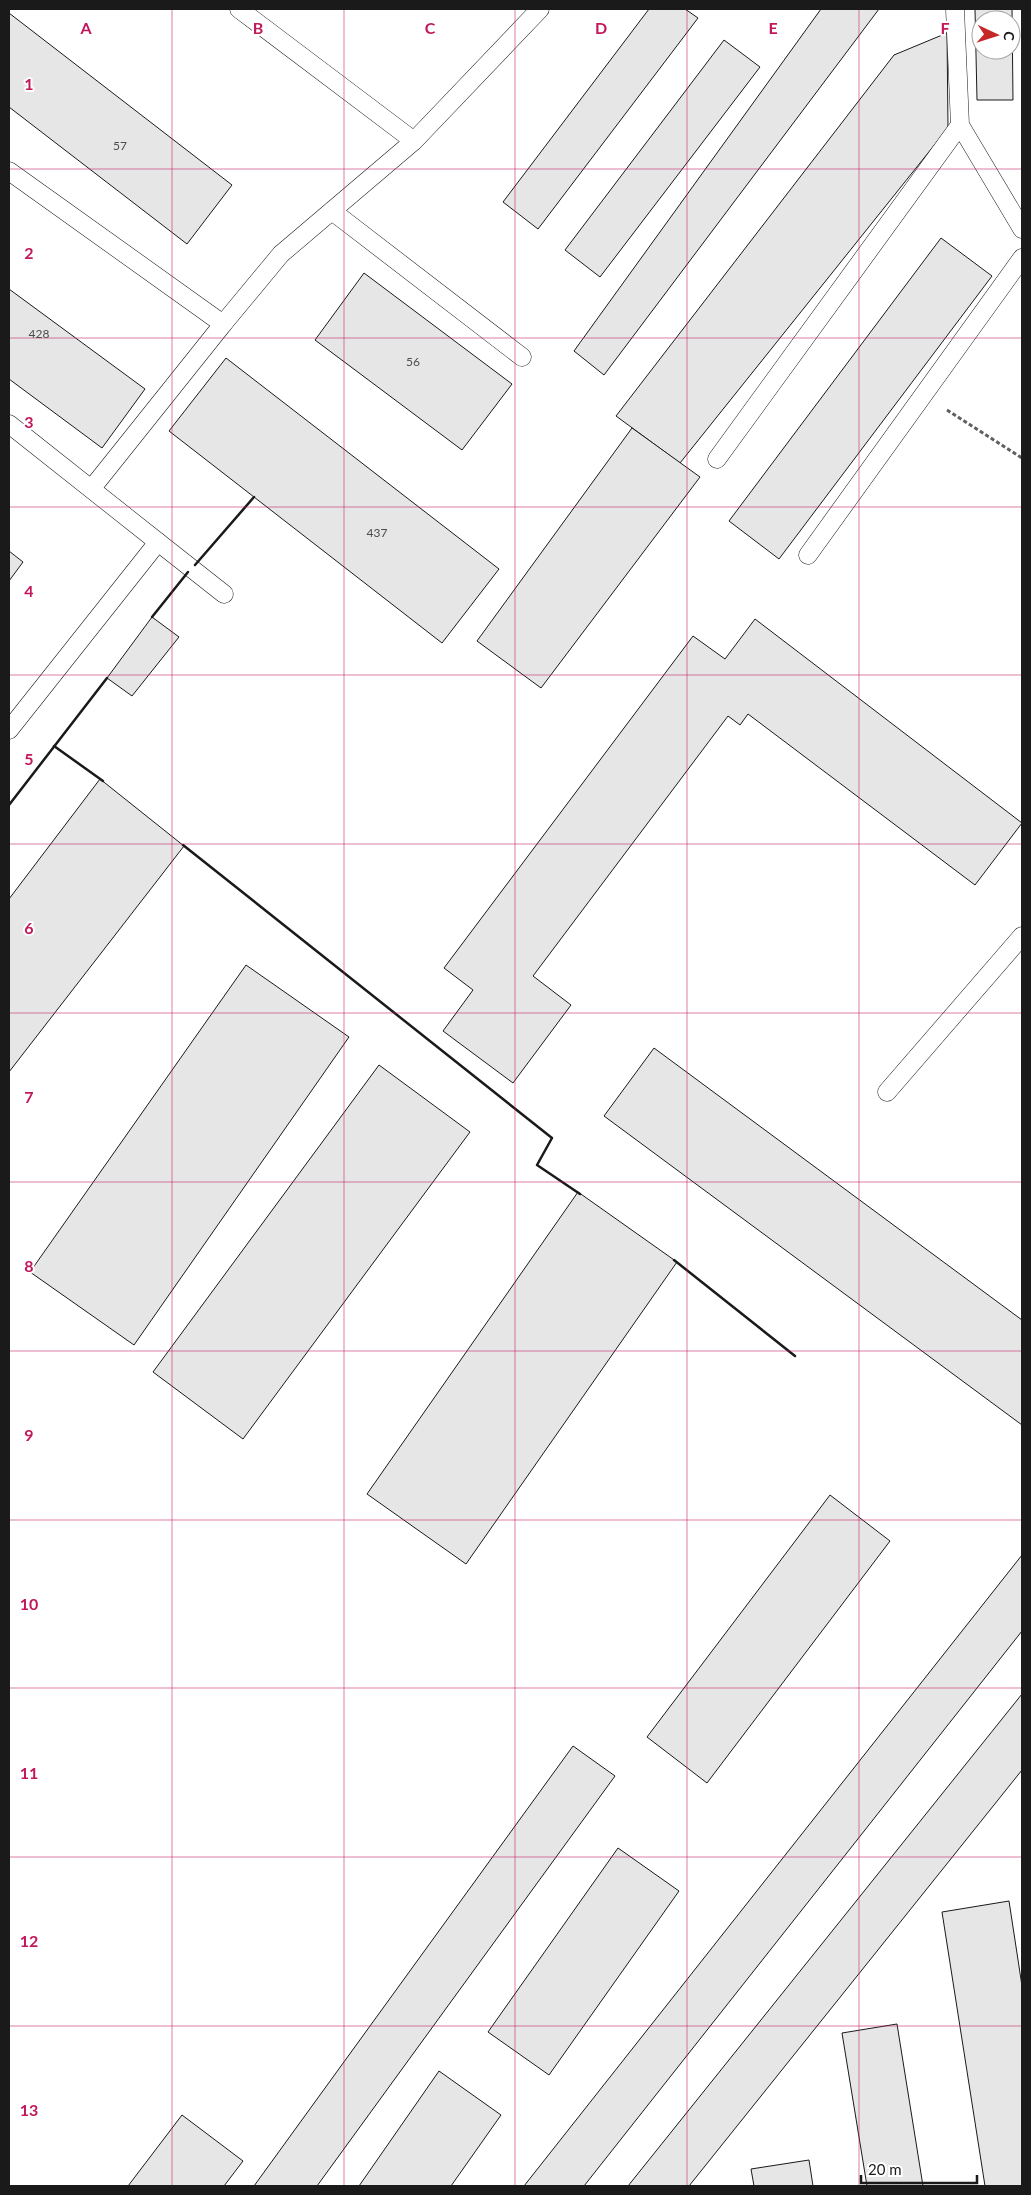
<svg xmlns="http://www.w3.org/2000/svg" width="1031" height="2195" font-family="Lato,sans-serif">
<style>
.building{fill:#e6e6e6;stroke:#1a1a1a;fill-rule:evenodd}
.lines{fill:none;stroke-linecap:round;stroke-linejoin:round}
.lane-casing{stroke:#1a1a1a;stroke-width:19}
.path{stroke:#5f5f5f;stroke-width:3;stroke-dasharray:4 2.5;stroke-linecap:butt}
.lane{stroke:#fff;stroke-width:18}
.wall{stroke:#1a1a1a;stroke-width:2.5}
.grid{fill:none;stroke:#c2185b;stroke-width:1;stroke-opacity:0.55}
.labels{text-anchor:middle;stroke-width:4;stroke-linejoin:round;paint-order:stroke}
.number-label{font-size:12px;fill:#4d4d4d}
.grid-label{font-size:16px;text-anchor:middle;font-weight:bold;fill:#c2185b;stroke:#fff;stroke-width:4;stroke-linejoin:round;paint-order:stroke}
</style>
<rect width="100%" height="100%" fill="#fff"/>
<!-- building -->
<g class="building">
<path d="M649 9H685L698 18 538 229 503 202Z"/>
<path d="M821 9H879L604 375 574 351Z"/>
<path d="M975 9H1012L1013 100H977ZM981 20H1011V50H981Z"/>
<path d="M9 13 232 185 187 244 9 107Z"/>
<path d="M947 33 948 128 680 463 616 416 894 55Z"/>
<path d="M724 40 760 67 600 277 565 250Z"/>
<path d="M941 238 992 276 779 559 729 521Z"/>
<path d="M364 273 512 384 462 450 315 340Z"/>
<path d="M9 289 145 389 102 448 9 379Z"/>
<path d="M226 358 499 569 442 643 169 431Z"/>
<path d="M632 428 700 477 541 688 477 641Z"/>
<path d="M9 551 23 562 9 581Z"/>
<path d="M152 617 179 637 132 696 107 678Z"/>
<path d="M755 619 1022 823 975 885 748 714 740 725 728 716 533 976 571 1005 513 1083 443 1031 473 990 444 968 693 636 725 659Z"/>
<path d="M100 779 184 846 9 1072V899Z"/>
<path d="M246 965 349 1037 134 1345 30 1272Z"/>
<path d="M654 1048 1022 1320V1425L604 1116Z"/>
<path d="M379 1065 470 1132 243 1439 153 1372Z"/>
<path d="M578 1192 677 1262 466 1564 367 1494Z"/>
<path d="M830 1495 890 1541 707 1783 647 1737Z"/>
<path d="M1022 1555V1631L584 2186H524Z"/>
<path d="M1022 1694V1770L689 2186H628Z"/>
<path d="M573 1746 615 1776 317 2186H254Z"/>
<path d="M618 1848 679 1891 549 2075 488 2032Z"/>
<path d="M1009 1901 1022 1986V2186H985L942 1912Z"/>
<path d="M897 2024 923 2186H867L842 2033Z"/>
<path d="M439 2071 501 2115 451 2186H359Z"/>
<path d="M182 2115 243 2161 224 2186H128Z"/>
<path d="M809 2160 813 2186H754L751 2169Z"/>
</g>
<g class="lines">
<defs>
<g id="lane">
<path d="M239 9 414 141"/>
<path d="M955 9 960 125 1022 229"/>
<path d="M9 171 223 324 281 254 414 141 540 9"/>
<path d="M332 211 522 357"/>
<path d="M9 424 158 542 9 730"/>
<path d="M717 459 960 125"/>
<path d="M92 488 223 324"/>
<path d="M158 542 224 594"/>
<path d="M808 555 1022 258"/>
<path d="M887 1092 1022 936"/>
</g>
</defs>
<!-- lane casing -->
<use href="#lane" class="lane-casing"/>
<!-- path -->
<path class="path" d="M947 410 1022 458"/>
<!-- lane -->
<use href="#lane" class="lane"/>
<!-- wall -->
<g class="wall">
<path d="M195 565 254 497"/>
<path d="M152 617 188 572"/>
<path d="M54 746 103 781"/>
<path d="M9 805 107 678"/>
<path d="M183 845 552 1138 537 1165 580 1194"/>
<path d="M674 1260 795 1356"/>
</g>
</g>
<!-- grid -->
<path class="grid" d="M172 9V2186M344 9V2186M515 9V2186M687 9V2186M859 9V2186M9 169H1022M9 338H1022M9 507H1022M9 675H1022M9 844H1022M9 1013H1022M9 1182H1022M9 1351H1022M9 1520H1022M9 1688H1022M9 1857H1022M9 2026H1022"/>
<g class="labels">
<!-- number labels -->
<g class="number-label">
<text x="120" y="150">57</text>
<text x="39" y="338">428</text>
<text x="413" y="366">56</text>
<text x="377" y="537">437</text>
</g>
</g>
<g class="grid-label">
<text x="86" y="34">A</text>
<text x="258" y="34">B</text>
<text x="430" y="34">C</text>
<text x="601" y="34">D</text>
<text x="773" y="34">E</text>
<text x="945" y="34">F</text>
<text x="29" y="90">1</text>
<text x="29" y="259">2</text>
<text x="29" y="428">3</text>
<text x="29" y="597">4</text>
<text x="29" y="765">5</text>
<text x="29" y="934">6</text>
<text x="29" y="1103">7</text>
<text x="29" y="1272">8</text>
<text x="29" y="1441">9</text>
<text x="29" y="1610">10</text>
<text x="29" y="1779">11</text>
<text x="29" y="1947">12</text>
<text x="29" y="2116">13</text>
</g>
<!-- border -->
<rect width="1031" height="2195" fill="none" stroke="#1a1a1a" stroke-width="20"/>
<!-- north arrow -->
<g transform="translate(996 35) rotate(94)"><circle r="24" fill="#ffffff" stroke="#a3a3a3"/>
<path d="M0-4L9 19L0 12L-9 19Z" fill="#c62828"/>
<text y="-8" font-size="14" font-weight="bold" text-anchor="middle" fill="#1a1a1a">С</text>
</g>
<!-- scale -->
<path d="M861 2175v8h116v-8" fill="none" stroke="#1a1a1a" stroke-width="2.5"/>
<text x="868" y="2175" font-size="15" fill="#1a1a1a" stroke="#ffffff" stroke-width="4" paint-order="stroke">20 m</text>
</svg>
